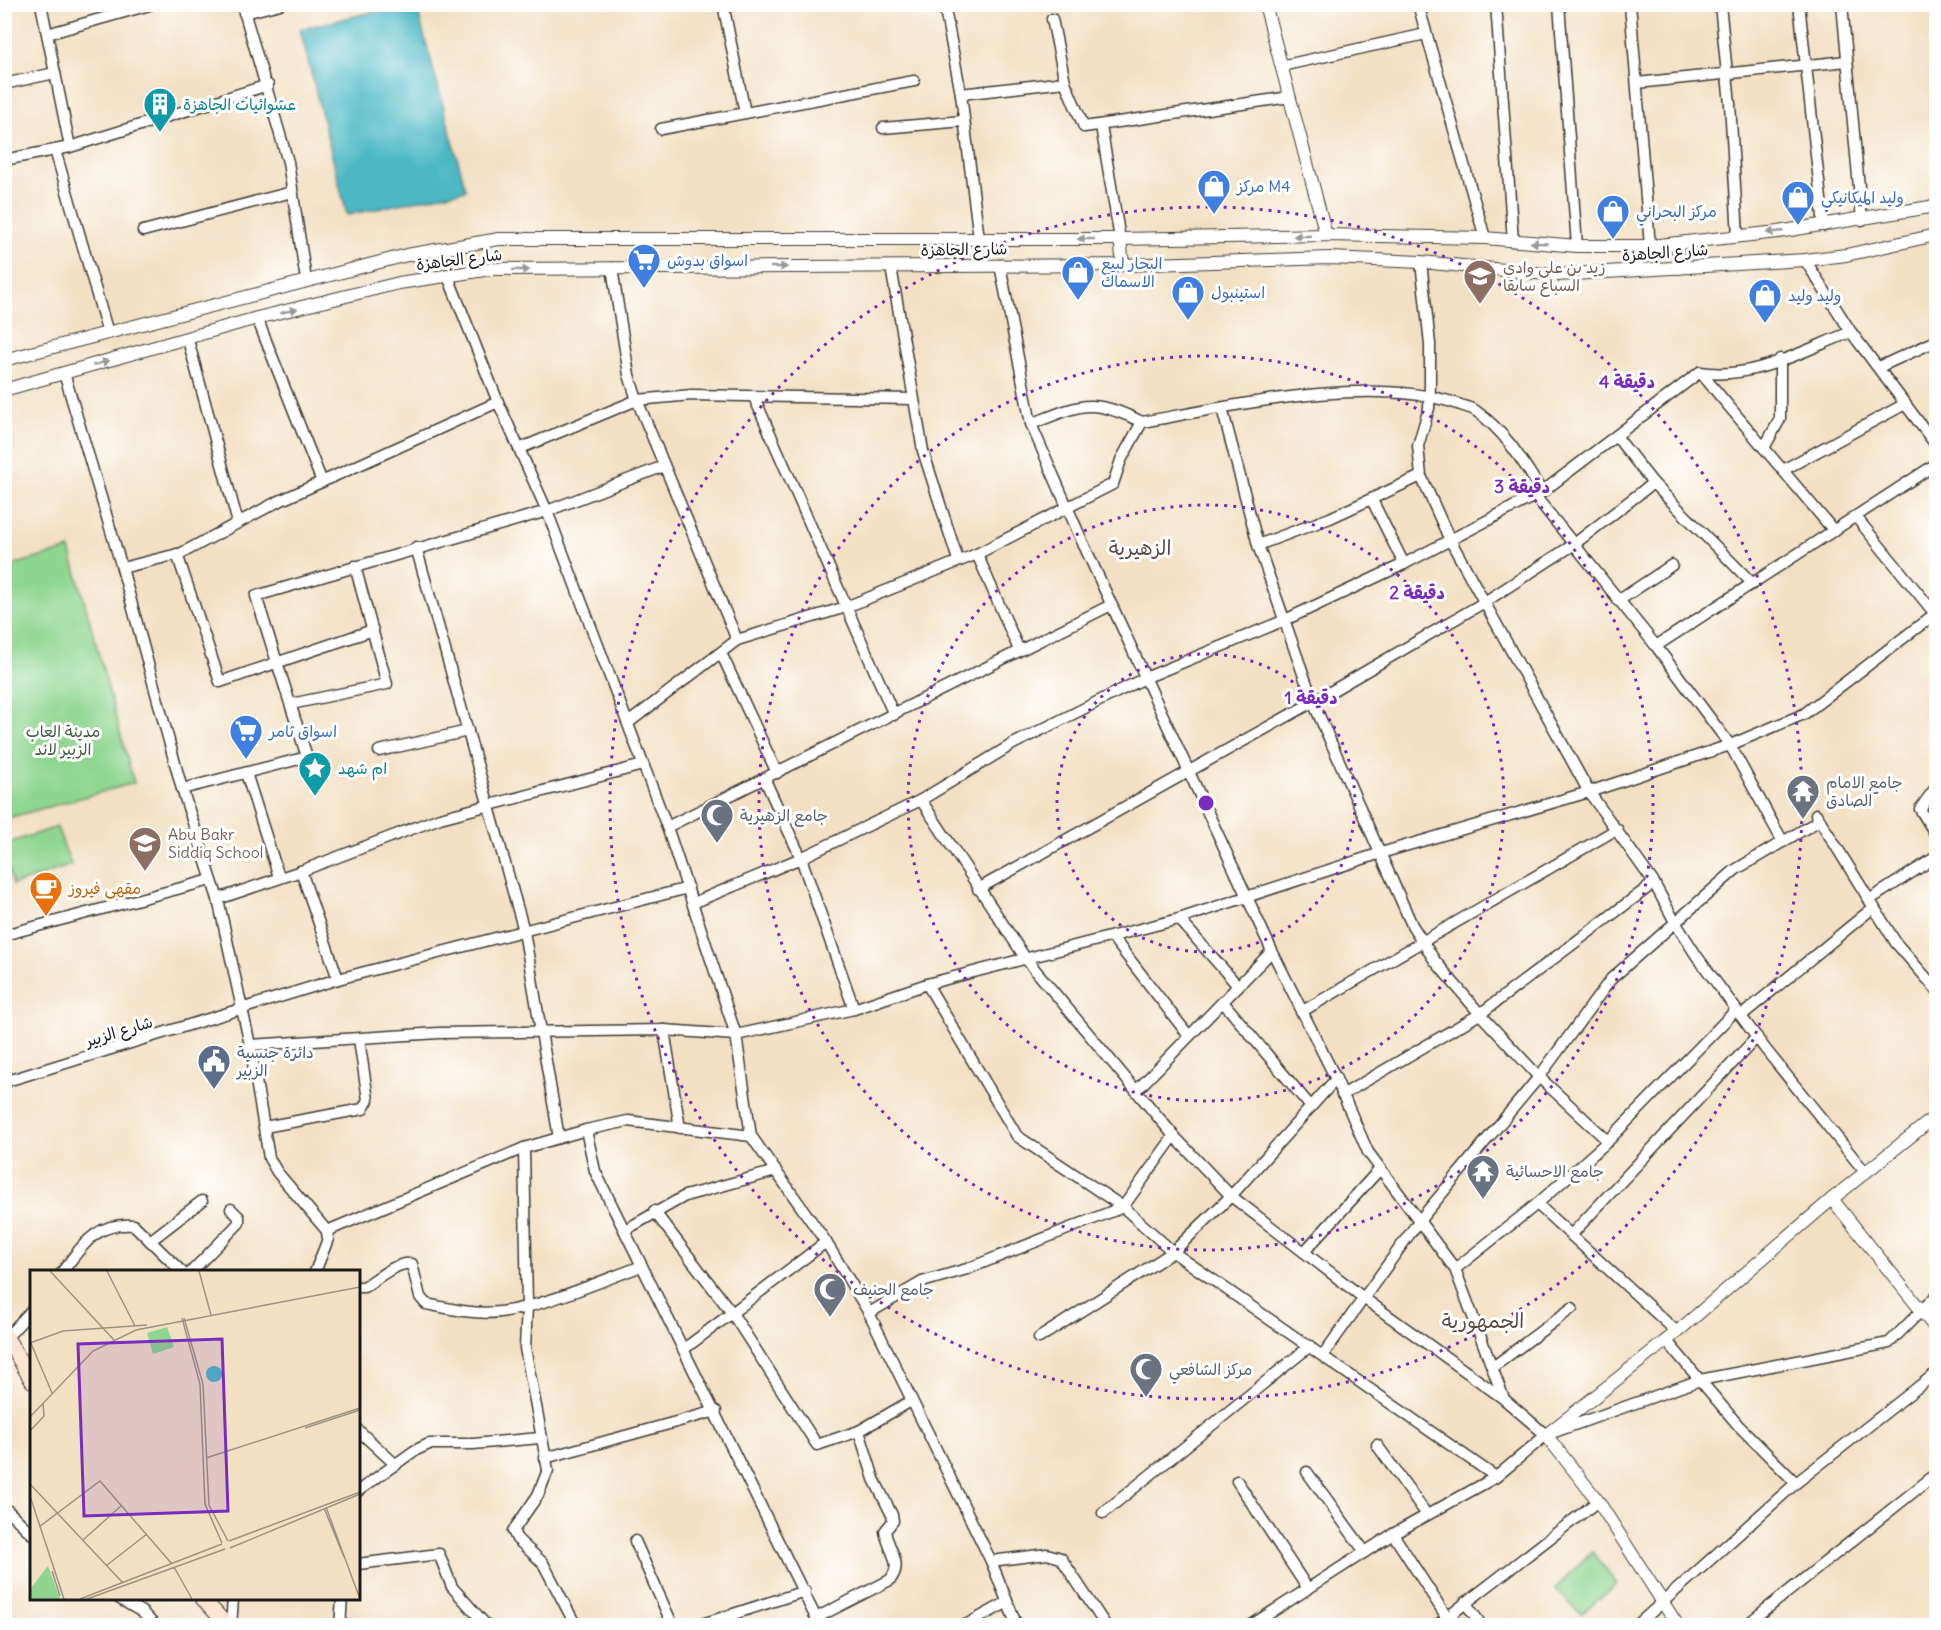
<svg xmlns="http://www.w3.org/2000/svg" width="1941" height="1630" font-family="Delius,'Playpen Sans Arabic',sans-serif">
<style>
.green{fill:#8ed58f;stroke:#557856;stroke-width:1.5}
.water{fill:#4bb8c4;stroke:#346a70;stroke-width:1.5}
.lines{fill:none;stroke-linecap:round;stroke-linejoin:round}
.minor-casing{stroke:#3c3935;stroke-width:13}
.tertiary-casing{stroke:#3c3935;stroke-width:14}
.secondary-casing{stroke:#3c3935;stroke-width:16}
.minor{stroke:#fff;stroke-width:10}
.tertiary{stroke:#fff;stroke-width:12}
.secondary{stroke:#fde4d0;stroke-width:14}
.oneway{fill:#999}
.ring{fill:none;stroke:#7b2cbf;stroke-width:3;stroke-dasharray:3 6}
.labels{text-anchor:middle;stroke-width:6;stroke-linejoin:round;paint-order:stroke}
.culture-label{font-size:16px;fill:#0d838f;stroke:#fff;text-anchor:start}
.shop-label{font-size:16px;fill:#366cbe;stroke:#fff;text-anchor:start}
.street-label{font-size:16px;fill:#1c1c1c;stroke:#fff}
.education-label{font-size:16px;fill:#785e54;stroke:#fff;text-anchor:start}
.park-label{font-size:16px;fill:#445d44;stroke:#fff}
.worship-label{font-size:16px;fill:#5b616d;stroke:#fff;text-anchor:start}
.food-label{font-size:16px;fill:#c56008;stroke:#fff;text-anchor:start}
.service-label{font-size:16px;fill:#4e5e75;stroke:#fff;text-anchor:start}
.quarter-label{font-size:20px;fill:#5c4842;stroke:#fff}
.inset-road{fill:none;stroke:#9c9280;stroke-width:1.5}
.view{fill:#7b2cbf;fill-opacity:0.15;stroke:#7b2cbf;stroke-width:3}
.inset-edge{fill:none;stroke:#1c1c1c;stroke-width:3}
.centre{fill:#7b2cbf;stroke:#fff;stroke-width:3}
.ring-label{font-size:18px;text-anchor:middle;font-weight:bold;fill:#7b2cbf;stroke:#fff;stroke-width:6;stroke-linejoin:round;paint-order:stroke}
</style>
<rect width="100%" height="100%" fill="#fff"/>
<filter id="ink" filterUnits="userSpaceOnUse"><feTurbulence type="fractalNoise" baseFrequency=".0167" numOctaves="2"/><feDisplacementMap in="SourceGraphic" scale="12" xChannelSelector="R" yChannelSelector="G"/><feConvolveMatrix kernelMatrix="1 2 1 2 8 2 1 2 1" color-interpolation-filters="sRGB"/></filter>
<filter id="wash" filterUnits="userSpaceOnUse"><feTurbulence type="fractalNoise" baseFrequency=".008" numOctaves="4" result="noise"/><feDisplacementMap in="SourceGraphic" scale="24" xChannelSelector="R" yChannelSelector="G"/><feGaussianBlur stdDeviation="1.35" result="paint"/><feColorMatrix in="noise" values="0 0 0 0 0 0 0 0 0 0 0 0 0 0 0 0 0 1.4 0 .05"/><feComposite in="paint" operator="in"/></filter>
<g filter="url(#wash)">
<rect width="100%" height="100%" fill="#f2e0c3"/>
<!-- green -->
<g class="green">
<path d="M70 549 134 783 5 819V567Z"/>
<path d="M57 827 71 865 13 885 5 857V844Z"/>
<path d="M1592 1551 1617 1584 1581 1614 1555 1589Z"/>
</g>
<!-- water -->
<path class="water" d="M406 4 416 5 466 190 347 215 300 29Z"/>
</g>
<g filter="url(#ink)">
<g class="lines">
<defs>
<g id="minor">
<path d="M41 4 70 147"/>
<path d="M242 4 288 162 306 280"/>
<path d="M723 4 745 113"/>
<path d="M944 4 961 94 979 239"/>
<path d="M1418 4 1485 238"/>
<path d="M1496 4 1513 241"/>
<path d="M1559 4 1577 246"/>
<path d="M1630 4 1650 246"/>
<path d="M1720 4 1730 104 1738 236"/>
<path d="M1799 4 1824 226"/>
<path d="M1842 4 1862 220"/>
<path d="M244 13 280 4"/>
<path d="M1052 19 1065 82 1084 127 1290 97"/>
<path d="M47 34 153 4"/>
<path d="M1281 66 1426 34"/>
<path d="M1637 83 1847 61"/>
<path d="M4 84 55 73"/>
<path d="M961 94 1065 82"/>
<path d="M1101 126 1120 239"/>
<path d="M883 128 963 121"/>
<path d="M661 129 914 81"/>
<path d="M55 150 108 333"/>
<path d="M4 160 70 147 268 85"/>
<path d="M143 231 292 192"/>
<path d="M1805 260 1851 332 1936 445"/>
<path d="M1421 262 1430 344V385L1429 408 1418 446 1421 476 1449 538 1589 792 1654 883 1675 922 1696 955 1766 1050 1865 1172"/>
<path d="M1000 265 1031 424 1082 541 1272 951 1336 1079 1368 1152 1455 1269 1504 1399"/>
<path d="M891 267 923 451 958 560"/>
<path d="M612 268 629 375 637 400 737 640"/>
<path d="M447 274 498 402 547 511 667 827 736 1035 751 1136 826 1242 869 1313 991 1561 1017 1626"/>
<path d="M257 318 322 482"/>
<path d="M188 340 238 523"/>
<path d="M1879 367 1936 341"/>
<path d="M1700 372 1834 531"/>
<path d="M64 373 122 568 182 789 218 899 250 1045 269 1158 277 1172 327 1231 328 1239 315 1272"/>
<path d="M754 397 894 715"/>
<path d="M1222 408 1258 545 1313 702 1412 925 1435 961 1480 1014 1539 1077 1608 1141"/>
<path d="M1031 424C1082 404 1091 397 1142 422"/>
<path d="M1616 436 1653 483 1753 584"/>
<path d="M521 448 637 400 692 395 913 399"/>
<path d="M1764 448 1780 419V359"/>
<path d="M1783 470 1905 404"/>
<path d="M1535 496 1656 646 1730 745 1783 842"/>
<path d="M1372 500 1404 564"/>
<path d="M1856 517 1936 615"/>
<path d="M1258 545 1330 518 1421 476"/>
<path d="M416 547 524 931 559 1138"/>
<path d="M177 554 220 682 373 630"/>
<path d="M977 554 1019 650"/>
<path d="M122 568 182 553 275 503 498 402"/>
<path d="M1618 601 1672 565"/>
<path d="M1656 646 1936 464"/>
<path d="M721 653 777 773"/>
<path d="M291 704 387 684 355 566"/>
<path d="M628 723 737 640 846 607 977 554 1113 484 1121 460 1142 422C1232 406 1368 375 1455 403 1462 406 1470 407 1476 411 1506 432 1523 462 1542 492"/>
<path d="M379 751 468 731"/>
<path d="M246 773 279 877"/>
<path d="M765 780 801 858 854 1009"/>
<path d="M1936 787 1920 809 1936 835"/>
<path d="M182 789 307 757 256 596 547 511 664 466"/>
<path d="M921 800 1026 959 1174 1136 1231 1196 1365 1299 1504 1399 1546 1435"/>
<path d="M1816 814 1896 943 1936 989"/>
<path d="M667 827 1111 605"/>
<path d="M301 871 338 979"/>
<path d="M978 889 1313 702 1483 603 1573 545 1653 483"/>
<path d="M218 899 301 871 440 818 643 765"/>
<path d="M1869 900 1936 857"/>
<path d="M693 903 801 858 921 800 1013 744 1145 678 1285 620 1404 564 1542 492 1700 372C1752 381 1804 350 1851 332"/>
<path d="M1179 919 1238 986"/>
<path d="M4 935 211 880"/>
<path d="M1113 938 1189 1036"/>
<path d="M927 984 1017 1136 1123 1207 1173 1252 1496 1477"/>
<path d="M1223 1002 1311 1107"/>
<path d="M1301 1012 1617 829"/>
<path d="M1741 1016 1874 907"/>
<path d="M664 1030 680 1128"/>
<path d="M250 1045 439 1033 664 1030 736 1035 854 1009 927 984 1179 919 1381 853 1589 792 1730 745 1804 714 1936 613"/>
<path d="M4 1082 338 979 688 888"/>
<path d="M1137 1090 1272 951"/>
<path d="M1342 1095 1480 1014 1654 883"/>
<path d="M264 1127 363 1109 368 1100 359 1039"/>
<path d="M586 1130 595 1171 820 1626"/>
<path d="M524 1148 527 1306 525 1348 548 1470 538 1495 513 1531 517 1539 543 1563 576 1626"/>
<path d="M1537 1204 1677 1332"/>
<path d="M654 1211 732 1313 817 1445 859 1431"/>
<path d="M625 1230 685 1196 776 1171"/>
<path d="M327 1231 524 1148 586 1130 628 1121 751 1136"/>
<path d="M1571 1235 1757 1037"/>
<path d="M150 1241 202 1201"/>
<path d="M1304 1252 1379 1170"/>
<path d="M1455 1269 1537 1204 1608 1141 1736 1010"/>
<path d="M62 1272C84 1244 96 1222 134 1225L182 1272"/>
<path d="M191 1272 239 1223V1217L231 1209"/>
<path d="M358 1287H364C377 1279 397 1261 412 1264L420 1297 426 1304C450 1309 475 1315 500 1312 543 1307 600 1281 642 1266"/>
<path d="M869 1313 922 1282 967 1269 1123 1207 1174 1136"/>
<path d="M6 1338 32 1310"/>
<path d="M1039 1338 1173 1252 1231 1196 1336 1079"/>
<path d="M1666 1340 1738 1425 1796 1483"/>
<path d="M684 1349 826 1242"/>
<path d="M1323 1355 1419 1221 1539 1077 1611 979 1735 870 1820 820"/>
<path d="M1493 1367 1572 1308"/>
<path d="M358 1430 396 1465"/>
<path d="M1377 1445 1427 1515"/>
<path d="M545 1458 716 1411"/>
<path d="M1307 1472 1365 1552"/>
<path d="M1237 1481 1308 1589"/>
<path d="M358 1491 414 1451 429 1444H473L540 1438"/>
<path d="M4 1507 32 1534"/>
<path d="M1103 1513 1310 1346"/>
<path d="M1393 1534 1446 1616"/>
<path d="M635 1541 673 1626"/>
<path d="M991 1561 1047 1554 1061 1558 1106 1626"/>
<path d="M358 1564 439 1554 452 1587 487 1626"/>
<path d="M118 1598 142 1612 155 1626"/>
<path d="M1465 1602 1482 1626"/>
<path d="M816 1618 890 1580C904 1563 888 1550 885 1531L893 1521 892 1515 874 1479 859 1431 911 1401"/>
<path d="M231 1626 233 1598"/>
<path d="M340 1626 342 1598"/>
<path d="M696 1626 805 1591"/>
<path d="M964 1626 1006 1603"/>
<path d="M1250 1626 1393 1534 1496 1477 1546 1435 1700 1380 1889 1343 1936 1296"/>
<path d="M1436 1626 1598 1501"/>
<path d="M1636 1626 1796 1483 1936 1373"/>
<path d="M1745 1626 1936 1474"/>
</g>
<g id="tertiary">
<path d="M1265 4 1326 235"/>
<path d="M1120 239 1123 265"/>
<path d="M1677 243 1679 268"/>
<path d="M4 360 407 255 499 239H1120L1326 235 1485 238 1577 246H1650L1778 232 1936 206"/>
<path d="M4 390 257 318 399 283 491 269 1123 265 1330 258 1421 262 1557 275 1805 260 1846 255 1936 235"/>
<path d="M1832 1199 1936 1329"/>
<path d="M1678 1626 1598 1501 1546 1435 1677 1332 1832 1199 1936 1116"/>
</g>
<g id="secondary">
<path d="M4 1333 32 1381"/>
<path d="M202 1598 228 1626"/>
</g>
</defs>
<!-- minor casing -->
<use href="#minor" class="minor-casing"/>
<!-- tertiary casing -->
<use href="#tertiary" class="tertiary-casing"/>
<!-- secondary casing -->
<use href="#secondary" class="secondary-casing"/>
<!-- minor -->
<use href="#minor" class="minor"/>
<!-- tertiary -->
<use href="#tertiary" class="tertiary"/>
<!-- secondary -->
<use href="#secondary" class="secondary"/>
</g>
<!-- one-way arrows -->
<defs><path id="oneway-solid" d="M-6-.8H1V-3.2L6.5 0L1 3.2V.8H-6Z" transform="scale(1.5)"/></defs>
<g class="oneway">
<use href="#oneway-solid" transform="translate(1775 232) rotate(174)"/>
<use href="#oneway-solid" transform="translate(1302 236) rotate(179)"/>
<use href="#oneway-solid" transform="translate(1086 239) rotate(180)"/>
<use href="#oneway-solid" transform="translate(1539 243) rotate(-176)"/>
<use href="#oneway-solid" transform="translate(779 267)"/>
<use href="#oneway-solid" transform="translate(521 270) rotate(2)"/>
<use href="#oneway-solid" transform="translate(289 311) rotate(-14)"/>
<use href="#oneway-solid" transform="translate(101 363) rotate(-15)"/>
</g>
</g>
<!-- distance rings -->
<g class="ring">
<circle cx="1206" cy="803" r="149"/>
<circle cx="1206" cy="803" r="298"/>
<circle cx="1206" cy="803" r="447"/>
<circle cx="1206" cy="803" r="596"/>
</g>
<!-- icons -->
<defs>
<symbol id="building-pin" viewBox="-11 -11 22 30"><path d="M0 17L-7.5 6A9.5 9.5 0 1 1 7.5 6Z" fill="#0f9aa8" stroke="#fff"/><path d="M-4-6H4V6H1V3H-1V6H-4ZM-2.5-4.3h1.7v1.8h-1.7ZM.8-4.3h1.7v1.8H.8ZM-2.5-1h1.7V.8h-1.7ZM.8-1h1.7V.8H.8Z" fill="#fff"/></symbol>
<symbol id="shop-pin" viewBox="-11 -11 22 30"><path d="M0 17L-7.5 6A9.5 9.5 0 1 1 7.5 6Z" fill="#3f7fe0" stroke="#fff"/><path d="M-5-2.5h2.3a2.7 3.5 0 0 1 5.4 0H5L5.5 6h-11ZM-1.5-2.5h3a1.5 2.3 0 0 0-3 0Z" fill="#fff"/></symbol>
<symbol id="supermarket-pin" viewBox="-11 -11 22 30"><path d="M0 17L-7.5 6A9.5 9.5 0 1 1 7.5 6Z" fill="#3f7fe0" stroke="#fff"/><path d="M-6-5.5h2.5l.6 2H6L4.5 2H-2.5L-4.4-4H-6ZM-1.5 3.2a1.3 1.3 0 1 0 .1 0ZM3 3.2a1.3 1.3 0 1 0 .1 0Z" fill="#fff"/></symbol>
<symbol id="school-pin" viewBox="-11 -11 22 30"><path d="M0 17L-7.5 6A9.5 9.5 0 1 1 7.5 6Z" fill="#8d6e63" stroke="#fff"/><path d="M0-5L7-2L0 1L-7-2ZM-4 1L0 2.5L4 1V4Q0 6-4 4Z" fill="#fff"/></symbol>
<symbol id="sight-pin" viewBox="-11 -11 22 30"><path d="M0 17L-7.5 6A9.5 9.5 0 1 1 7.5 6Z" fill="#0f9aa8" stroke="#fff"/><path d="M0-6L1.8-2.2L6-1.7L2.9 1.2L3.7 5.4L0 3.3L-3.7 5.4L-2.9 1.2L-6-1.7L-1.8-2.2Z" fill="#fff"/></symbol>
<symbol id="temple-pin" viewBox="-11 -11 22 30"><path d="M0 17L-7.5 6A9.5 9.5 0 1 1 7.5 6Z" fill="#6b7280" stroke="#fff"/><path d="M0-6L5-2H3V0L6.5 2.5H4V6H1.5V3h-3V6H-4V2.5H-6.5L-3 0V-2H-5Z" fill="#fff"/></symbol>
<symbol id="mosque-pin" viewBox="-11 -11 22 30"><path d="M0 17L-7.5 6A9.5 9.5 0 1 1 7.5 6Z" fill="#6b7280" stroke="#fff"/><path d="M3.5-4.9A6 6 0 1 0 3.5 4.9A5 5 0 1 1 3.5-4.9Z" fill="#fff"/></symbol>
<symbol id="cafe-pin" viewBox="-11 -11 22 30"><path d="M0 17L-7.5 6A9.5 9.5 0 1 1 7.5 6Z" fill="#e8710a" stroke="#fff"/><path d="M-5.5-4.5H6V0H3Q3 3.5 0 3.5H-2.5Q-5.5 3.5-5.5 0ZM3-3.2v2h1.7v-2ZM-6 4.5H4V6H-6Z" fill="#fff"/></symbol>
<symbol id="civic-pin" viewBox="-11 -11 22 30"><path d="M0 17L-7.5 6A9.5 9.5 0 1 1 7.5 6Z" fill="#5c6f8a" stroke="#fff"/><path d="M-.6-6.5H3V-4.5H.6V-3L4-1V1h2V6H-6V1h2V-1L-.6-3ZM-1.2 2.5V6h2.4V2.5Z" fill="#fff"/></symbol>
</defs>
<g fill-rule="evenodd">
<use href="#building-pin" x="141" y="85" width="38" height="52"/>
<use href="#shop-pin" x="1195" y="167" width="38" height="52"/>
<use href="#shop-pin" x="1779" y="178" width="38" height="52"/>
<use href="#shop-pin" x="1594" y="192" width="38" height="52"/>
<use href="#supermarket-pin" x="625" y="241" width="38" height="52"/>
<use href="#shop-pin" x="1059" y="253" width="38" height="52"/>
<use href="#school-pin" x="1461" y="257" width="38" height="52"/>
<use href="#shop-pin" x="1169" y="273" width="38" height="52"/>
<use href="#shop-pin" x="1746" y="276" width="38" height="52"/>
<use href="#supermarket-pin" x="227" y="712" width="38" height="52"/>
<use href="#sight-pin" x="296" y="749" width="38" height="52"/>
<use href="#temple-pin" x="1784" y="772" width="38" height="52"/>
<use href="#mosque-pin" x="698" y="796" width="38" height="52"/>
<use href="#school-pin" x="126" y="824" width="38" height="52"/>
<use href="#cafe-pin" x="27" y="869" width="38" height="52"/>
<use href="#civic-pin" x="195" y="1042" width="38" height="52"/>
<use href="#temple-pin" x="1464" y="1152" width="38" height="52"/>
<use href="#mosque-pin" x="811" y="1270" width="38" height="52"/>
<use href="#mosque-pin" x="1127" y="1350" width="38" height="52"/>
</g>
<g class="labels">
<!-- culture labels -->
<g class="culture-label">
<text x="183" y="110">عشوائيات الجاهزة</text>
<text x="338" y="774">ام شهد</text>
</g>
<!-- shop labels -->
<g class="shop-label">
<text x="1237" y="192">مركز M4</text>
<text x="1821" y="203">وليد الميكانيكي</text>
<text x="1636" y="217">مركز البحراني</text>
<text x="667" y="266">اسواق بدوش</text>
<text x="1101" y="269">البحار لبيع<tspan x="1101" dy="18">الاسماك</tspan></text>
<text x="1211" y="298">استينبول</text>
<text x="1788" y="301">وليد وليد</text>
<text x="269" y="737">اسواق ثامر</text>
</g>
<!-- street labels -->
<g class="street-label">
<text transform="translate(964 249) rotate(-1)" y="6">شارع الجاهزة</text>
<text transform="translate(1665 252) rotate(-4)" y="6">شارع الجاهزة</text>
<text transform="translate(459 259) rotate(-7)" y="6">شارع الجاهزة</text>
<text transform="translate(119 1031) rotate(-17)" y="6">شارع الزبير</text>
</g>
<!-- education labels -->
<g class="education-label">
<text x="1503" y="273">زيد بن علي وادي<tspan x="1503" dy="18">السباع سابقا</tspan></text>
<text x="168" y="840">Abu Bakr<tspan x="168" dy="18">Siddiq School</tspan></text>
</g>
<!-- park labels -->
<g class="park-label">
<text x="63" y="737">مدينة العاب<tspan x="63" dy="18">الزبير لاند</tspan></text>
</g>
<!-- worship labels -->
<g class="worship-label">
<text x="1826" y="788">جامع الامام<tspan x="1826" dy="18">الصادق</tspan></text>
<text x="740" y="821">جامع الزهيرية</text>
<text x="1506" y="1177">جامع الاحسائية</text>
<text x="853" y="1295">جامع الحنيف</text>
<text x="1169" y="1375">مركز الشافعي</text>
</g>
<!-- food labels -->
<g class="food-label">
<text x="69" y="894">مقهى فيروز</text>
</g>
<!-- service labels -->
<g class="service-label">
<text x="237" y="1058">دائرة جنسية<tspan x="237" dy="18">الزبير</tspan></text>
</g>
<!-- quarter labels -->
<g class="quarter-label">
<text x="1140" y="555">الزهيرية</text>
<text x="1483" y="1328">الجمهورية</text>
</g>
</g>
<!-- overview -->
<g transform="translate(30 1270)">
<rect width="330" height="330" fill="#f2e0c3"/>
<path d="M137 57 144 77 123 84 117 63ZM18 296 30 329H0V319Z" fill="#8ed58f"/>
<path d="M176 104a8 8 0 1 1 16 0a8 8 0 1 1-16 0Z" fill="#4bb8c4"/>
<path class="inset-road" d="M20 1 84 70M77 1 105 56M169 1 181 45M152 48 170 114 175 234 192 273M154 48 173 114 179 235 198 271M0 71 22 123M0 73 33 61 117 55M0 147 63 81 106 60 330 17M275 158 330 140M0 161 14 146 13 133M176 188 330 138M0 214 93 313M0 226 34 329M296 237 330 329M294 238 314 287M9 257 70 211 142 294M53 270 92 235M199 271 330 222M200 278 330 224M77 295 117 264M144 297 162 329M22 301 30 326M50 329 192 274M57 329 195 279"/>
<path class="view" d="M192 69 198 241 54 246 48 74Z"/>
<rect width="330" height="330" class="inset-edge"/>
</g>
<circle cx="1206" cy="803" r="9" class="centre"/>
<g class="ring-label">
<text x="1627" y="388">4 دقيقة</text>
<text x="1522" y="493">3 دقيقة</text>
<text x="1417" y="599">2 دقيقة</text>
<text x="1311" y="704">1 دقيقة</text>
</g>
<!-- margin -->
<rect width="1941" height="1630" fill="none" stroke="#fff" stroke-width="24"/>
</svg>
